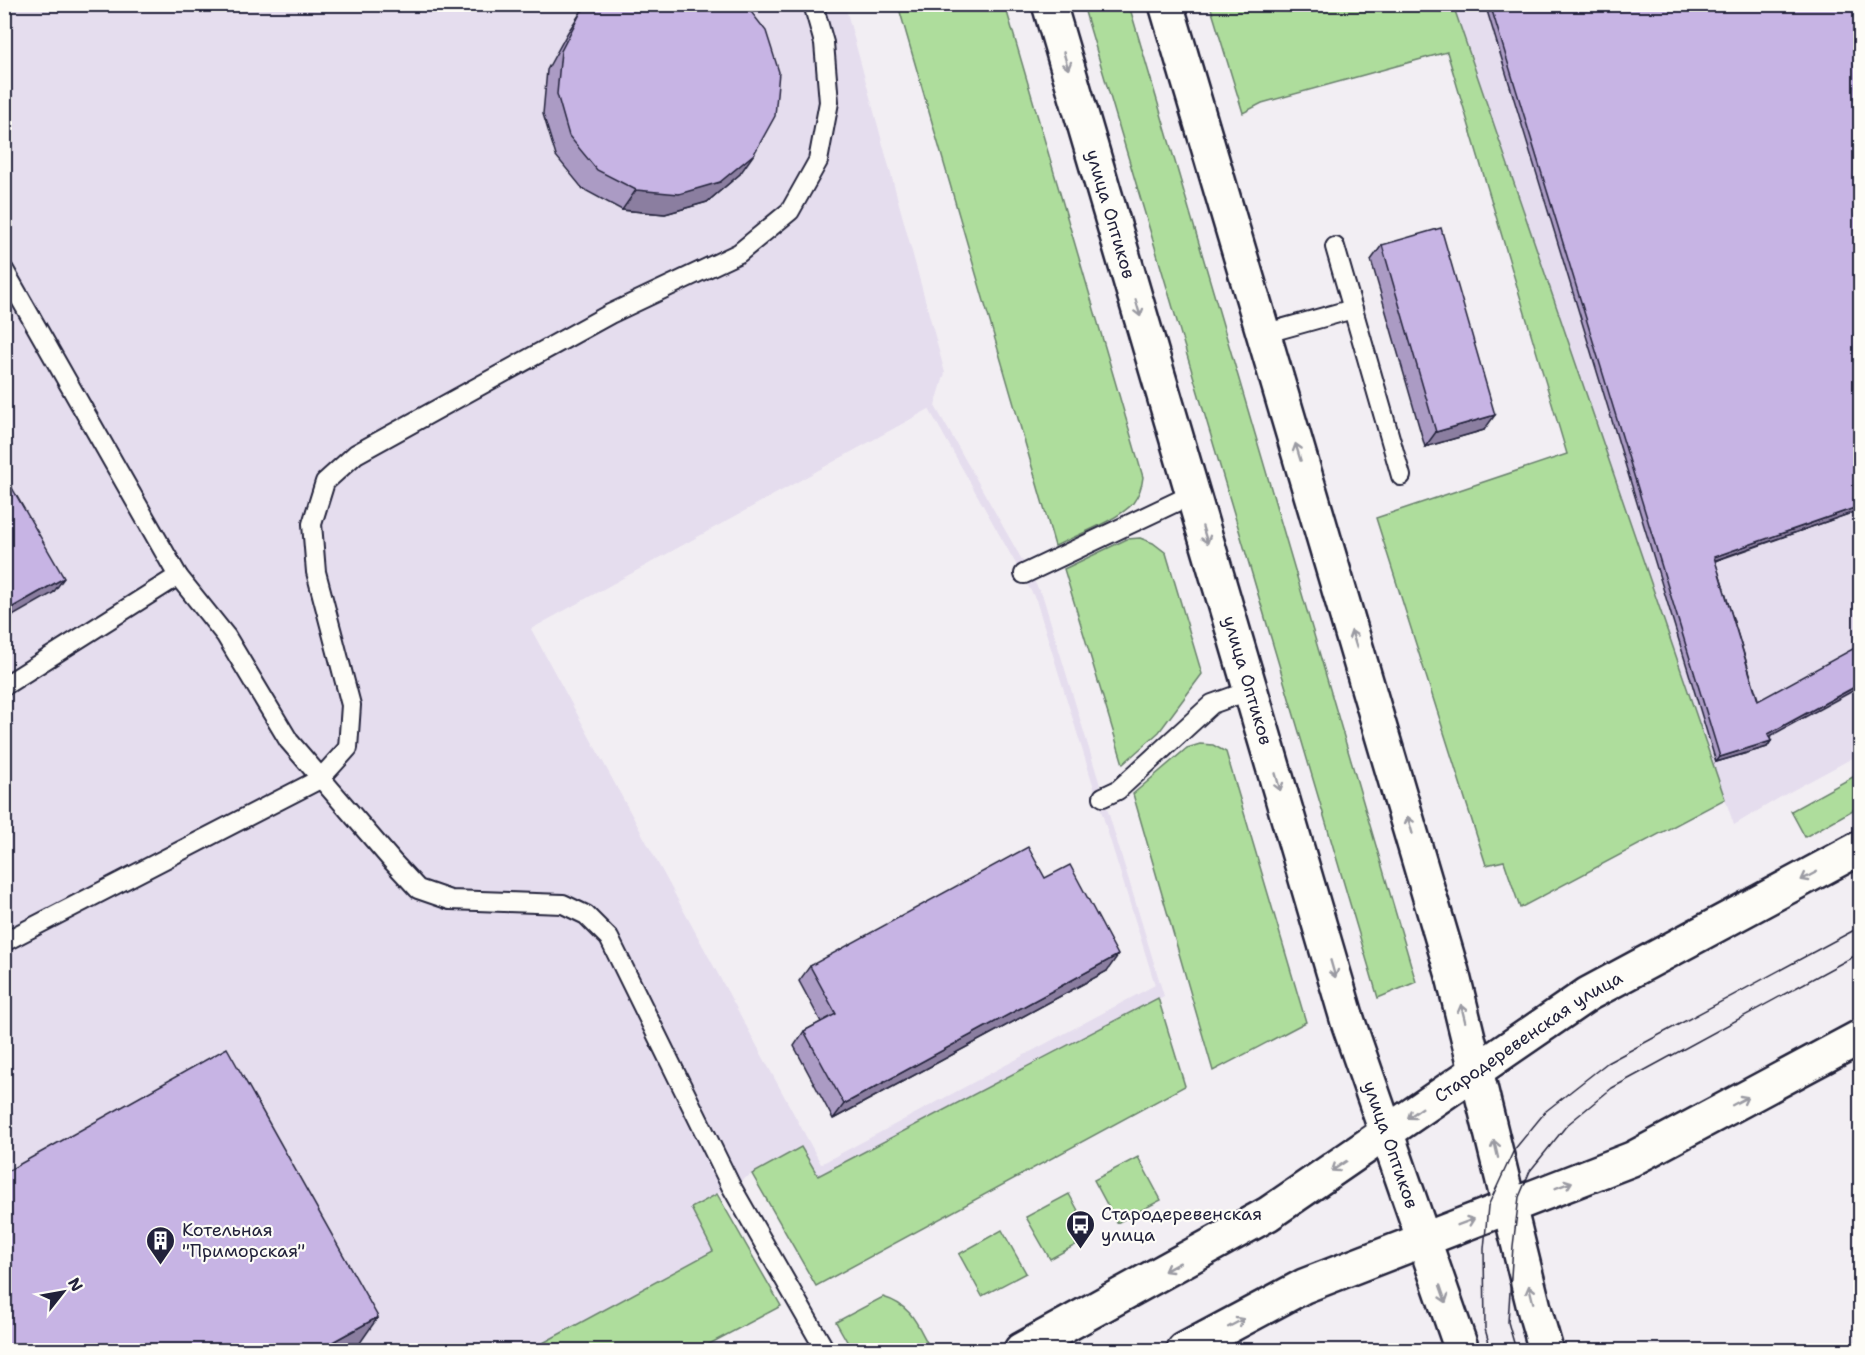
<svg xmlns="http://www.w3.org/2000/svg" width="1865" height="1355" font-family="'Shantell Sans',sans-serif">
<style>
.built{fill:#e5ddee;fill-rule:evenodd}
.green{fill:#aedd9c;stroke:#68806c;stroke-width:1.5}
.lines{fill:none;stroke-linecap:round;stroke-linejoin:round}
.lane-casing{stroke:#22223b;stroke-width:22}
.secondary-casing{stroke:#22223b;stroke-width:38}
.lane{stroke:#fdfcf7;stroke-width:18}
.secondary{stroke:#fdfcf7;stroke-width:33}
.tram{stroke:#22223b;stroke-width:1.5}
.wall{fill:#ab9bc4;stroke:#22223b;stroke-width:1.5}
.shaded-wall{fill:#8b7ea0;stroke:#22223b;stroke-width:1.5}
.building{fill:#c7b4e4;stroke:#22223b;stroke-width:1.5}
.oneway{stroke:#9a9aa2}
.labels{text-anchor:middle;stroke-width:4.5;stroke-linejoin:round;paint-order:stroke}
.street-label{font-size:18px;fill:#22223b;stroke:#fdfcf7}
.poi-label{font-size:18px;fill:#22223b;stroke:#fdfcf7;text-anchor:start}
</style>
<rect width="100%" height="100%" fill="#f2eef3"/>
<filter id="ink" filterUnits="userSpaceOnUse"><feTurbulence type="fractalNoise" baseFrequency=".0167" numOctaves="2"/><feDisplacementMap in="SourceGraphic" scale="12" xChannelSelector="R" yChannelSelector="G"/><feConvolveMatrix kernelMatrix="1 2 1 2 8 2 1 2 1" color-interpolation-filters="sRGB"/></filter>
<g filter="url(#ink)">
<!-- built -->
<g class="built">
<path d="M5 5H845L945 373 935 406 1043 597 1164 996 818 1176 801 1147 691 1208 713 1250 530 1350H5ZM929 409 1036 600 1155 985 821 1164 531 629Z"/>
<path d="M1453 5H1860V754L1784 795 1734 825Z"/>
</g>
<!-- green -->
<g class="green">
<path d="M898 5H1005L1143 477C1142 487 1139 495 1133 503 1120 519 1075 536 1055 546Z"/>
<path d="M1083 5H1129L1416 982 1378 998Z"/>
<path d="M1210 5H1453L1725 799 1520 908 1504 861 1486 865 1376 518 1567 454 1447 52 1262 103 1243 113Z"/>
<path d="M1140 538 1153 543 1166 553 1202 674 1159 732 1123 764 1064 569 1127 539Z"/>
<path d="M1200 744 1213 745 1226 752 1306 1022 1213 1071 1133 794 1187 748Z"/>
<path d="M1860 773V806L1805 837 1791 811Z"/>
<path d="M1158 998 1185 1086 816 1286 752 1174 801 1147 818 1176Z"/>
<path d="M1138 1157 1161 1200 1117 1223 1094 1180Z"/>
<path d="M717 1194 781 1306 698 1350H530L713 1251 691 1208Z"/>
<path d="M1069 1194 1092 1236 1050 1259 1026 1217Z"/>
<path d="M1002 1230 1026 1273 982 1296 959 1254Z"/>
<path d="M883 1297C913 1306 917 1325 931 1350H852L836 1322Z"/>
</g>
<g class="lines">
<defs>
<g id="lane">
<path d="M1335 247 1401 476"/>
<path d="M4 270 178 576 226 636 289 741 393 862 418 889 450 900 563 904 586 915 609 938 731 1186 825 1350"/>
<path d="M1263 334 1353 309"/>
<path d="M1024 574 1193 494"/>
<path d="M4 686 178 576"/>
<path d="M1103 797 1118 790 1212 704 1251 690"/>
<path d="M4 942 320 779 348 748 351 705 316 572 312 524 325 482 356 454 610 314 739 253 790 211 818 161 829 102 824 43 813 4"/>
</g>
<g id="secondary">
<path id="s1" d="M1049 4 1348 1022 1462 1350"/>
<path d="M1166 4 1452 972 1535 1312 1546 1350"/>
<path id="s2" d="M1021 1350 1268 1214 1588 994 1860 848"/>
<path d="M1184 1350 1304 1286 1632 1159 1860 1037"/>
</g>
</defs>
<!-- lane casing -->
<use href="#lane" class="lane-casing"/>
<!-- secondary casing -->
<use href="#secondary" class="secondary-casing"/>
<!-- lane -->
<use href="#lane" class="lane"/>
<!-- secondary -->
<use href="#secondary" class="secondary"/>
<!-- tram -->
<g class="tram">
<path d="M1491 1350 1485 1329 1484 1249 1488 1206 1514 1150 1546 1111 1607 1063 1860 927"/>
<path d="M1516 1350 1508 1322 1513 1246 1519 1197 1530 1171 1567 1125 1612 1088 1860 953"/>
</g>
</g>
<!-- wall -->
<g class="wall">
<path d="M1485 4H1860V510L1715 561 1771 741 1767 747 1716 762Z"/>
<path d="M581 12 740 174 707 202 665 214 622 210 583 189 556 156 543 114 547 70 568 32Z"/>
<path d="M1382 245 1484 430 1425 447 1371 260Z"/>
<path d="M1045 878 1107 971 833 1119 794 1046 804 1031 821 1022 799 981 810 966Z"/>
</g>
<!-- shaded-wall -->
<g class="shaded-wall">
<path d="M754 154 740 174 707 202 665 214 622 210 636 190Z"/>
<path d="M1495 415 1484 430 1425 447 1436 432Z"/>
<path d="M1860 506V510L1710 562 1714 557Z"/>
<path d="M64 578 53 593 4 621V612Z"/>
<path d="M1860 684V687L1765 739 1768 734Z"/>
<path d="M1771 741 1767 747 1716 762 1720 757Z"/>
<path d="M1118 955 1107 971 833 1119 844 1104Z"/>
<path d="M378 1317 360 1343 346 1350H318Z"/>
</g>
<!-- building -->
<g class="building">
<path d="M591 4H745L766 31 779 72 775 116 754 154 720 182 679 194 636 190 597 170 569 136 557 94 561 51 581 12Z"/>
<path d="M1490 4H1860V506L1714 557 1758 701 1860 645V684L1768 734 1771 741 1720 757Z"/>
<path d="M1441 228 1495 415 1436 432 1382 245Z"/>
<path d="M4 474 64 578 4 612Z"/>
<path d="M1028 847 1045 878 1070 865 1118 955 844 1104 804 1031 836 1014 810 966Z"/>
<path d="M227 1048 378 1317 318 1350H4V1173Z"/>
</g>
<!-- one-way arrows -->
<defs><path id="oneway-shaft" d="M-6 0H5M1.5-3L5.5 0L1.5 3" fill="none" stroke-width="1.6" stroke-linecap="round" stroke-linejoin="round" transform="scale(1.5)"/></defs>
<g class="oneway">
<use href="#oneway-shaft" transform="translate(1066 61) rotate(74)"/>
<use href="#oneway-shaft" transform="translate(1138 308) rotate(74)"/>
<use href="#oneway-shaft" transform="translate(1298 452) rotate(-107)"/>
<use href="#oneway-shaft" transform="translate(1205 535) rotate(73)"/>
<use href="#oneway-shaft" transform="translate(1354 639) rotate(-107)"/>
<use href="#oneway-shaft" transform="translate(1278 782) rotate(74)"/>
<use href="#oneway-shaft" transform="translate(1410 825) rotate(-106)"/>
<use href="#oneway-shaft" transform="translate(1809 876) rotate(152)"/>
<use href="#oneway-shaft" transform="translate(1333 969) rotate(74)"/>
<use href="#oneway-shaft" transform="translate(1463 1013) rotate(-104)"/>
<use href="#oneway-shaft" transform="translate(1740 1101) rotate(-28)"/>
<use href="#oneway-shaft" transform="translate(1415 1113) rotate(145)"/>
<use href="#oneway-shaft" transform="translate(1496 1149) rotate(-103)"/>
<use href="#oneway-shaft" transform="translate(1339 1166) rotate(146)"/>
<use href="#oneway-shaft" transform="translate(1564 1185) rotate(-21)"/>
<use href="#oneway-shaft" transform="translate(1466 1222) rotate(-21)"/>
<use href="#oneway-shaft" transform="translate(1172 1267) rotate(151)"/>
<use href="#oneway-shaft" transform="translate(1443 1294) rotate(71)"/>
<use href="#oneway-shaft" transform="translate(1531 1294) rotate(-104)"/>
<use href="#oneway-shaft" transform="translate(1236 1323) rotate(-28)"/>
</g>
</g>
<!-- icons -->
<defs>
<symbol id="bus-pin" viewBox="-11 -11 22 30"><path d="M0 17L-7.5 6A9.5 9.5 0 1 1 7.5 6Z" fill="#22223b" stroke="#fdfcf7"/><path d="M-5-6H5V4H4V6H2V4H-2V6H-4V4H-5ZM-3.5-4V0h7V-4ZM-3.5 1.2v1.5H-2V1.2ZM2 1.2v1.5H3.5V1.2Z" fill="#fff"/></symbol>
<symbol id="building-pin" viewBox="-11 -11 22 30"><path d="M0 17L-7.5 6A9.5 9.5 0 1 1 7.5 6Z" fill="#22223b" stroke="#fdfcf7"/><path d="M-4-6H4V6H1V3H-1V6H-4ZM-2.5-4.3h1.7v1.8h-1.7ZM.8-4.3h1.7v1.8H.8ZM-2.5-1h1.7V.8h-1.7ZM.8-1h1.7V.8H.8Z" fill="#fff"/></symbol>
</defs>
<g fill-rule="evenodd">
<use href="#bus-pin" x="1064" y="1208" width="33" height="45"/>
<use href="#building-pin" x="144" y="1224" width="33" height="45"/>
</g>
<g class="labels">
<!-- street labels -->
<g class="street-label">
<text dy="6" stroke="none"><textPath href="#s1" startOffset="219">улица Оптиков</textPath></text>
<text dy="6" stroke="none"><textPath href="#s1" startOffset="705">улица Оптиков</textPath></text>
<text dy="6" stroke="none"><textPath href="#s2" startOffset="597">Стародеревенская улица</textPath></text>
<text dy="6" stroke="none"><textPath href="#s1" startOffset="1191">улица Оптиков</textPath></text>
</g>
<!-- poi labels -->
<g class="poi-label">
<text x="1101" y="1220">Стародеревенская<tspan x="1101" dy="21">улица</tspan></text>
<text x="182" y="1236">Котельная<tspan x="182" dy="21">"Приморская"</tspan></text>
</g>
</g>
<!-- margin -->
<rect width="1865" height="1355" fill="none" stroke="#fdfcf7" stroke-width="24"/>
<rect x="12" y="12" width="1841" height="1331" fill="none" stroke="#22223b" stroke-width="2" filter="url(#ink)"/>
<!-- north arrow -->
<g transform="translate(63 1292) rotate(59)" stroke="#fdfcf7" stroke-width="4.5" paint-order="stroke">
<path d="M0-4.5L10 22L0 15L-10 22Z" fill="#22223b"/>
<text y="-9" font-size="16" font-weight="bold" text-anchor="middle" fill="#22223b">N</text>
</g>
</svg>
